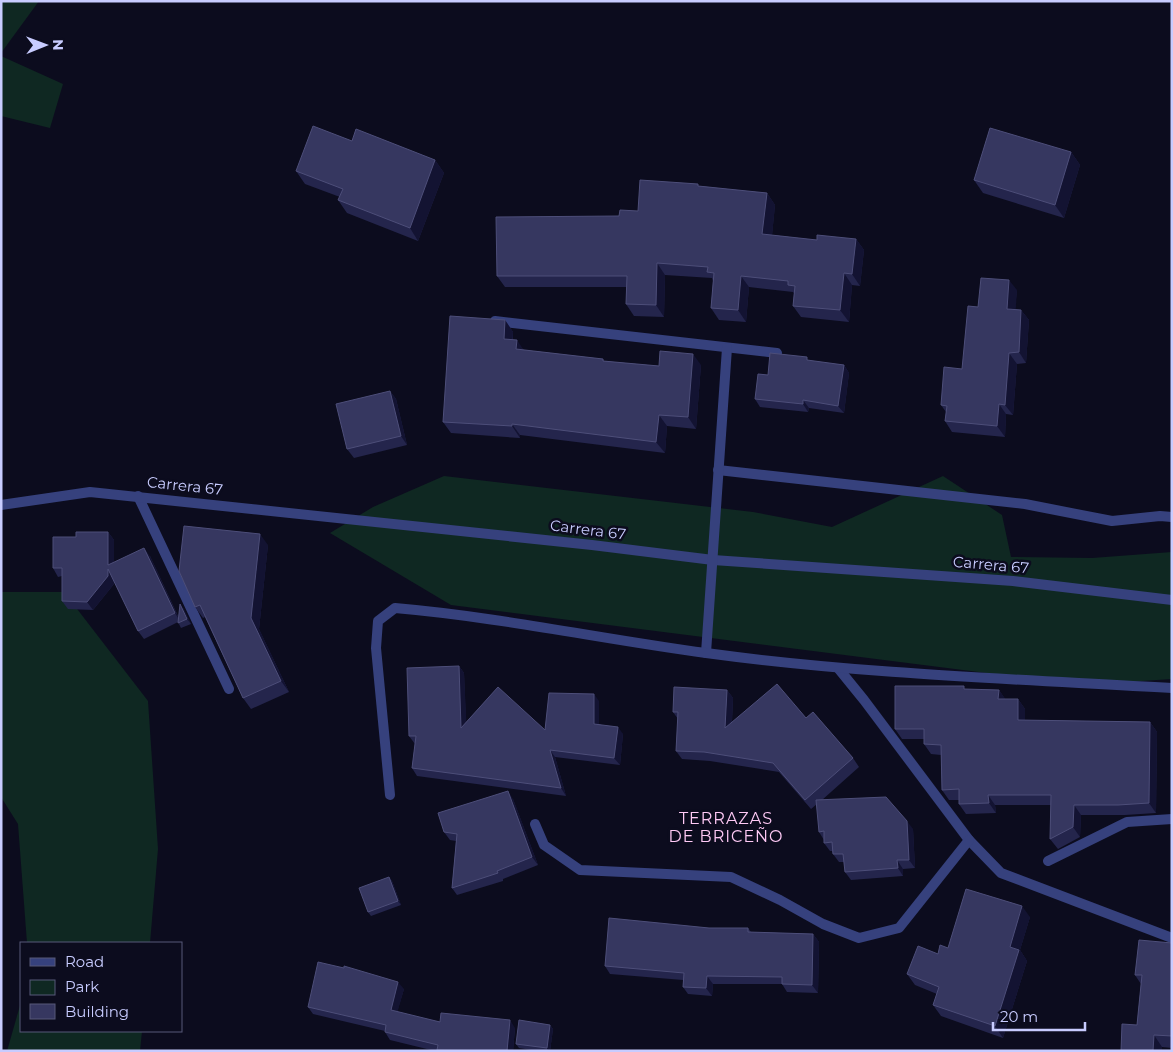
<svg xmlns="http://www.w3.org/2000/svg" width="1173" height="1052" font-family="Montserrat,sans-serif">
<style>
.green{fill:#0f2822}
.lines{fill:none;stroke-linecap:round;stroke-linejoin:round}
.minor{stroke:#36417d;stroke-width:10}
.wall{fill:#24254c}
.shaded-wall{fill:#131332}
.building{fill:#363760;stroke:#4d4e79}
.labels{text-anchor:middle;stroke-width:5;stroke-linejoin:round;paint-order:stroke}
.street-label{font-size:15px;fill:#c8ccff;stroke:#0c0c1e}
.neighbourhood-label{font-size:16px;letter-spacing:1px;fill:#ffcaf6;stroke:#0c0c1e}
</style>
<rect width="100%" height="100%" fill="#0c0c1e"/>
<!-- green -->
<g class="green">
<path d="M1 1H39L1 53Z"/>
<path d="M1 56 63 84 50 128 1 116Z"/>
<path d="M444 476 753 512 832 527 943 476 1002 515 1011 557 1092 558 1172 552V679L1081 685 451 605 330 533 373 507Z"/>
<path d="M1 592H64L148 701 158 849 150 943H27L18 824 1 797Z"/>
<path d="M21 1002V1031H142L140 1051H7Z"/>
</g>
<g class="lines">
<!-- minor -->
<g class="minor">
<path d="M495 321 777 353"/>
<path d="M718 470 1025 504 1112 521 1160 516 1172 517"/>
<path d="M138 496 229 689"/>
<path d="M1 505 90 492 592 545 713 560 1013 581 1172 600"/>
<path d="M706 653 727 348"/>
<path d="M838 668 864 700 969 840 1001 873 1172 938"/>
<path d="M390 795 376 648 378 621 395 608C499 617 602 639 706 653 860 674 1016 679 1172 688"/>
<path d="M535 824 544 845 580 870 731 877 780 900 823 924 859 938 899 928 969 840"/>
<path d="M1048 861 1127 822 1172 819"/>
</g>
</g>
<!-- wall -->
<g class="wall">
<path d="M352 141 435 160 444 173 418 241 347 213 338 200 340 197 305 184 296 171Z"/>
<path d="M1071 152 1080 165 1064 218 983 193 974 180Z"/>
<path d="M700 186 767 193 775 205 772 235 817 240 856 239 864 250 860 286 852 285 849 322 801 317 793 306 794 293 793 292 749 287 746 322 719 320 711 308 713 281 712 278 665 275 664 317 634 316 626 304V287H505L497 276 619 216 638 211Z"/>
<path d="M1017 290 1015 309 1021 310 1029 320 1026 363 1017 364 1013 415 1006 414 1005 437 952 432 945 421 946 412 941 405 962 369 978 307Z"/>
<path d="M505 320 513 332V340L524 350 603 359 604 361 659 366 701 365 696 429 667 426 665 453 520 435V438L451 433 443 422Z"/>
<path d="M810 361 844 365 849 373 844 413 809 408 808 412 760 407 755 399 768 375Z"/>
<path d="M390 391 396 399 407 445 354 458 347 449Z"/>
<path d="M108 532 114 540V563L150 556 179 618 183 608 191 624 181 628 178 622 144 639 138 631 114 581V584L93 610 68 609 62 601V576L58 577 53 568 76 537Z"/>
<path d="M268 545 259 629 289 692 251 709 243 698 205 617 203 618 195 607Z"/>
<path d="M459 666 464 673 466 723 545 730 599 701V724L623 734 620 765 555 757 566 796 417 776 412 768 415 743V744L409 736Z"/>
<path d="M966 689 999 690 1005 699H1018L1025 709V720L1150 722 1157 732 1156 813 1125 815H1081L1080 837 1058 849 1050 839 1051 805H995L996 813 966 814 959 804V800H949L942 790 941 755 931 754 924 744V739H902L895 729Z"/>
<path d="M727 690 733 698 732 722 806 718 853 758 859 767 822 800 913 829 915 868 903 869V876L851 880 845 872 844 862H839L833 854 832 851H830L824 843V840L819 832 817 804 811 809 779 772 710 761 682 759 676 751 678 719 673 712Z"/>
<path d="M513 799 538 865 503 879V881L457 895 452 888 456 841 450 840 444 832Z"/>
<path d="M389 877 392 881 401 905 371 916 368 912Z"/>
<path d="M1030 917 1020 950 1027 961 1003 1038 941 1016 933 1005 937 994 915 985 907 974 938 954 948 948Z"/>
<path d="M709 928H748L751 932 813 934 819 942 818 993 787 992 782 984H713L712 996 688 994 683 987V980L610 974 605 966Z"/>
<path d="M1172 943V1048L1162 1047V1051H1121L1137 1025 1141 984 1135 975Z"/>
<path d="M404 989 397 1012 440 1022 515 1028 513 1051H435L390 1040 385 1032V1031L313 1014 308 1007Z"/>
<path d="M550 1025 553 1029 550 1051H537L519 1048 516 1044Z"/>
</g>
<!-- shaded-wall -->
<g class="shaded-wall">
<path d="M1071 152 1080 165 1064 218 1055 205Z"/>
<path d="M435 160 444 173 418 241 410 228Z"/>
<path d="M767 193 775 205 771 246 762 234Z"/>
<path d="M856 239 864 250 860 286 852 274Z"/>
<path d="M657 263 665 275 664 317 656 305Z"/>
<path d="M844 273 852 285 849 322 840 310Z"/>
<path d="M741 276 749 287 746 322 738 310Z"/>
<path d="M1009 280 1017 290 1015 319 1007 309Z"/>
<path d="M1021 310 1029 320 1026 363 1019 352Z"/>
<path d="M505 320 513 332 512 351 504 339Z"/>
<path d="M517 340 525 352 516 349Z"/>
<path d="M1009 353 1017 364 1013 415 1005 405Z"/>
<path d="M693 354 701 365 696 429 688 417Z"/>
<path d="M844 365 849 373 844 413 838 406Z"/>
<path d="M390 391 396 399 407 445 401 436Z"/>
<path d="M803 400 809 408 808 412 803 404Z"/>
<path d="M999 404 1006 414 1005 437 997 426Z"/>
<path d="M659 415 667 426 665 453 656 442Z"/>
<path d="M512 424 520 435V438L512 426Z"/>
<path d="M108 532 114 540V574L108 565Z"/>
<path d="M260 534 268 545 259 629 289 692 281 681 251 618Z"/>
<path d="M144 548 150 556 180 621 175 613Z"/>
<path d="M108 569 114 577V584L93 610 87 602Z"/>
<path d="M180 604 183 608 191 624 187 619Z"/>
<path d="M459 666 464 673 467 736 461 728Z"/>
<path d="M727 690 733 698 731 737 725 728Z"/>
<path d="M999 690 1006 700 998 699Z"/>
<path d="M594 694 599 701V731L594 724Z"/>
<path d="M1018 699 1025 709V730L1018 720Z"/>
<path d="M1150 722 1157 732 1156 813 1149 803Z"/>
<path d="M618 727 623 734 620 765 614 758Z"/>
<path d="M550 750 555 757 566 796 561 788Z"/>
<path d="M508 791 513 799 538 865 532 857Z"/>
<path d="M988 795 995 805 996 813 989 803Z"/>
<path d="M1074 805 1081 815 1080 837 1073 827Z"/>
<path d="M907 821 913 829 915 868 909 860Z"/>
<path d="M897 860 903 869V876L898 868Z"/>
<path d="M389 877 392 881 401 905 398 901Z"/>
<path d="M1022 906 1030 917 1020 950 1027 961 1003 1038 995 1026 1010 947Z"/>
<path d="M813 934 819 942 818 993 812 985Z"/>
<path d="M707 976 713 984 712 996 706 988Z"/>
<path d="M398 982 404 989 396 1017 391 1010Z"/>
<path d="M510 1020 515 1028 513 1051H507Z"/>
<path d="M550 1025 553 1029 550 1051H548L547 1048Z"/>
<path d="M1154 1035 1162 1047V1051H1153Z"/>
</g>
<!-- building -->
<g class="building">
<path d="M313 126 352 141 356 129 435 160 410 228 338 200 343 189 296 171Z"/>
<path d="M990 128 1071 152 1055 205 974 180Z"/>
<path d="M640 180 698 184V186L767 193 762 234 817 240V235L856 239 852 274 844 273 840 310 793 306 795 286 788 285V281L741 276 738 310 711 308 714 273 707 272 708 267 657 263 656 305 626 304 627 276H497L496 217 619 216 620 210 638 211Z"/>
<path d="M981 278 1009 280 1007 309 1021 310 1019 352 1009 353 1005 405 999 404 997 426 945 421 947 406 941 405 944 367 962 369 968 306 978 307Z"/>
<path d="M450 316 505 320 504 339 517 340 516 349 603 359V361L659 366 660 351 693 354 688 417 659 415 656 442 512 424V426L443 422Z"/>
<path d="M770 353 807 357V360L844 365 838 406 803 400V404L755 399 758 374 768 375Z"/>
<path d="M390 391 401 436 347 449 336 404Z"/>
<path d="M184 526 260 534 251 618 281 681 243 698 200 605 195 607 179 571Z"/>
<path d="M76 532H108V565L144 548 175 613 138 631 108 569V576L87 602 62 601V568H53V537H76Z"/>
<path d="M180 604 187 619 178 623Z"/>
<path d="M459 666 461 728 498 687 545 730 549 693 594 694V724L618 727 614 758 550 750 561 788 412 768 416 736H409L407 668Z"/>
<path d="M777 684 806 718 813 712 853 758 805 800 773 763 704 752 676 751 678 712H673L674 687 727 690 725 728Z"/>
<path d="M895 686H964V689L999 690 998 699H1018V720L1150 722 1149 803 1118 805H1074L1073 827 1050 839 1051 795H988L989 803 959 804V789L942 790 941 745 924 744V729H895Z"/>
<path d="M508 791 532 857 497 871 498 873 452 888 457 834 444 832 438 813Z"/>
<path d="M886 797 907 821 909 860H897L898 868 845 872 843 854H833L832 842 824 843V831L819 832 816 800Z"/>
<path d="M389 877 398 901 368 912 359 888Z"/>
<path d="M966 889 1022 906 1010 947 1019 950 995 1026 933 1005 939 987 907 974 918 946 938 954 940 945 948 948Z"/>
<path d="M609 918 709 928H748V932L813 934 812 985 782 984V977L707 976 706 988 683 987 684 973 605 966Z"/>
<path d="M1139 940 1172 943V1036L1154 1035 1153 1051H1121L1122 1024 1137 1025 1142 975H1135Z"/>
<path d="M318 962 344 968V966L398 982 391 1010 440 1022 441 1013 510 1020 507 1051 437 1050 438 1045 385 1032 386 1025 308 1007Z"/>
<path d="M519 1020 550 1025 547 1048 516 1044Z"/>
</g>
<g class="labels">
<!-- street labels -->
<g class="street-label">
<text transform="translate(185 486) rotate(6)" y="5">Carrera 67</text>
<text transform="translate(588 530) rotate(7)" y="5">Carrera 67</text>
<text transform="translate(991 565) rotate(5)" y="5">Carrera 67</text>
</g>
<!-- neighbourhood labels -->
<g class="neighbourhood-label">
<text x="726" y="824">TERRAZAS<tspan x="726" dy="18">DE BRICEÑO</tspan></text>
</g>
</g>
<!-- border -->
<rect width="1173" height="1052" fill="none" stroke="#c8ccff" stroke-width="5"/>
<!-- legend -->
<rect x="20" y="942" width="162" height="90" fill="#0c0c1e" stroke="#575978"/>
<rect x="30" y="958" width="25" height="8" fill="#36417d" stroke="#575978"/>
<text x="65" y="967" font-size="15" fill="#c8ccff">Road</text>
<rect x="30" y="980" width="25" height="15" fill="#0f2822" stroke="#575978"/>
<text x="65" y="992" font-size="15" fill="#c8ccff">Park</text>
<rect x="30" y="1004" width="25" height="15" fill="#363760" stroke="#575978"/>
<text x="65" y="1017" font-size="15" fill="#c8ccff">Building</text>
<!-- north arrow -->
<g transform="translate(45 45) rotate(89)" stroke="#0c0c1e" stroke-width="4" paint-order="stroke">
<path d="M0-4L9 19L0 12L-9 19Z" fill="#c8ccff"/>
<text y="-8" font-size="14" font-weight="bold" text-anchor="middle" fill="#c8ccff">N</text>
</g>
<!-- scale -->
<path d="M993 1022v8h92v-8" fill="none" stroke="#c8ccff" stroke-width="2.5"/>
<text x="1000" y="1022" font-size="15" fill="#c8ccff" stroke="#0c0c1e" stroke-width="4" paint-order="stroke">20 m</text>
</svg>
